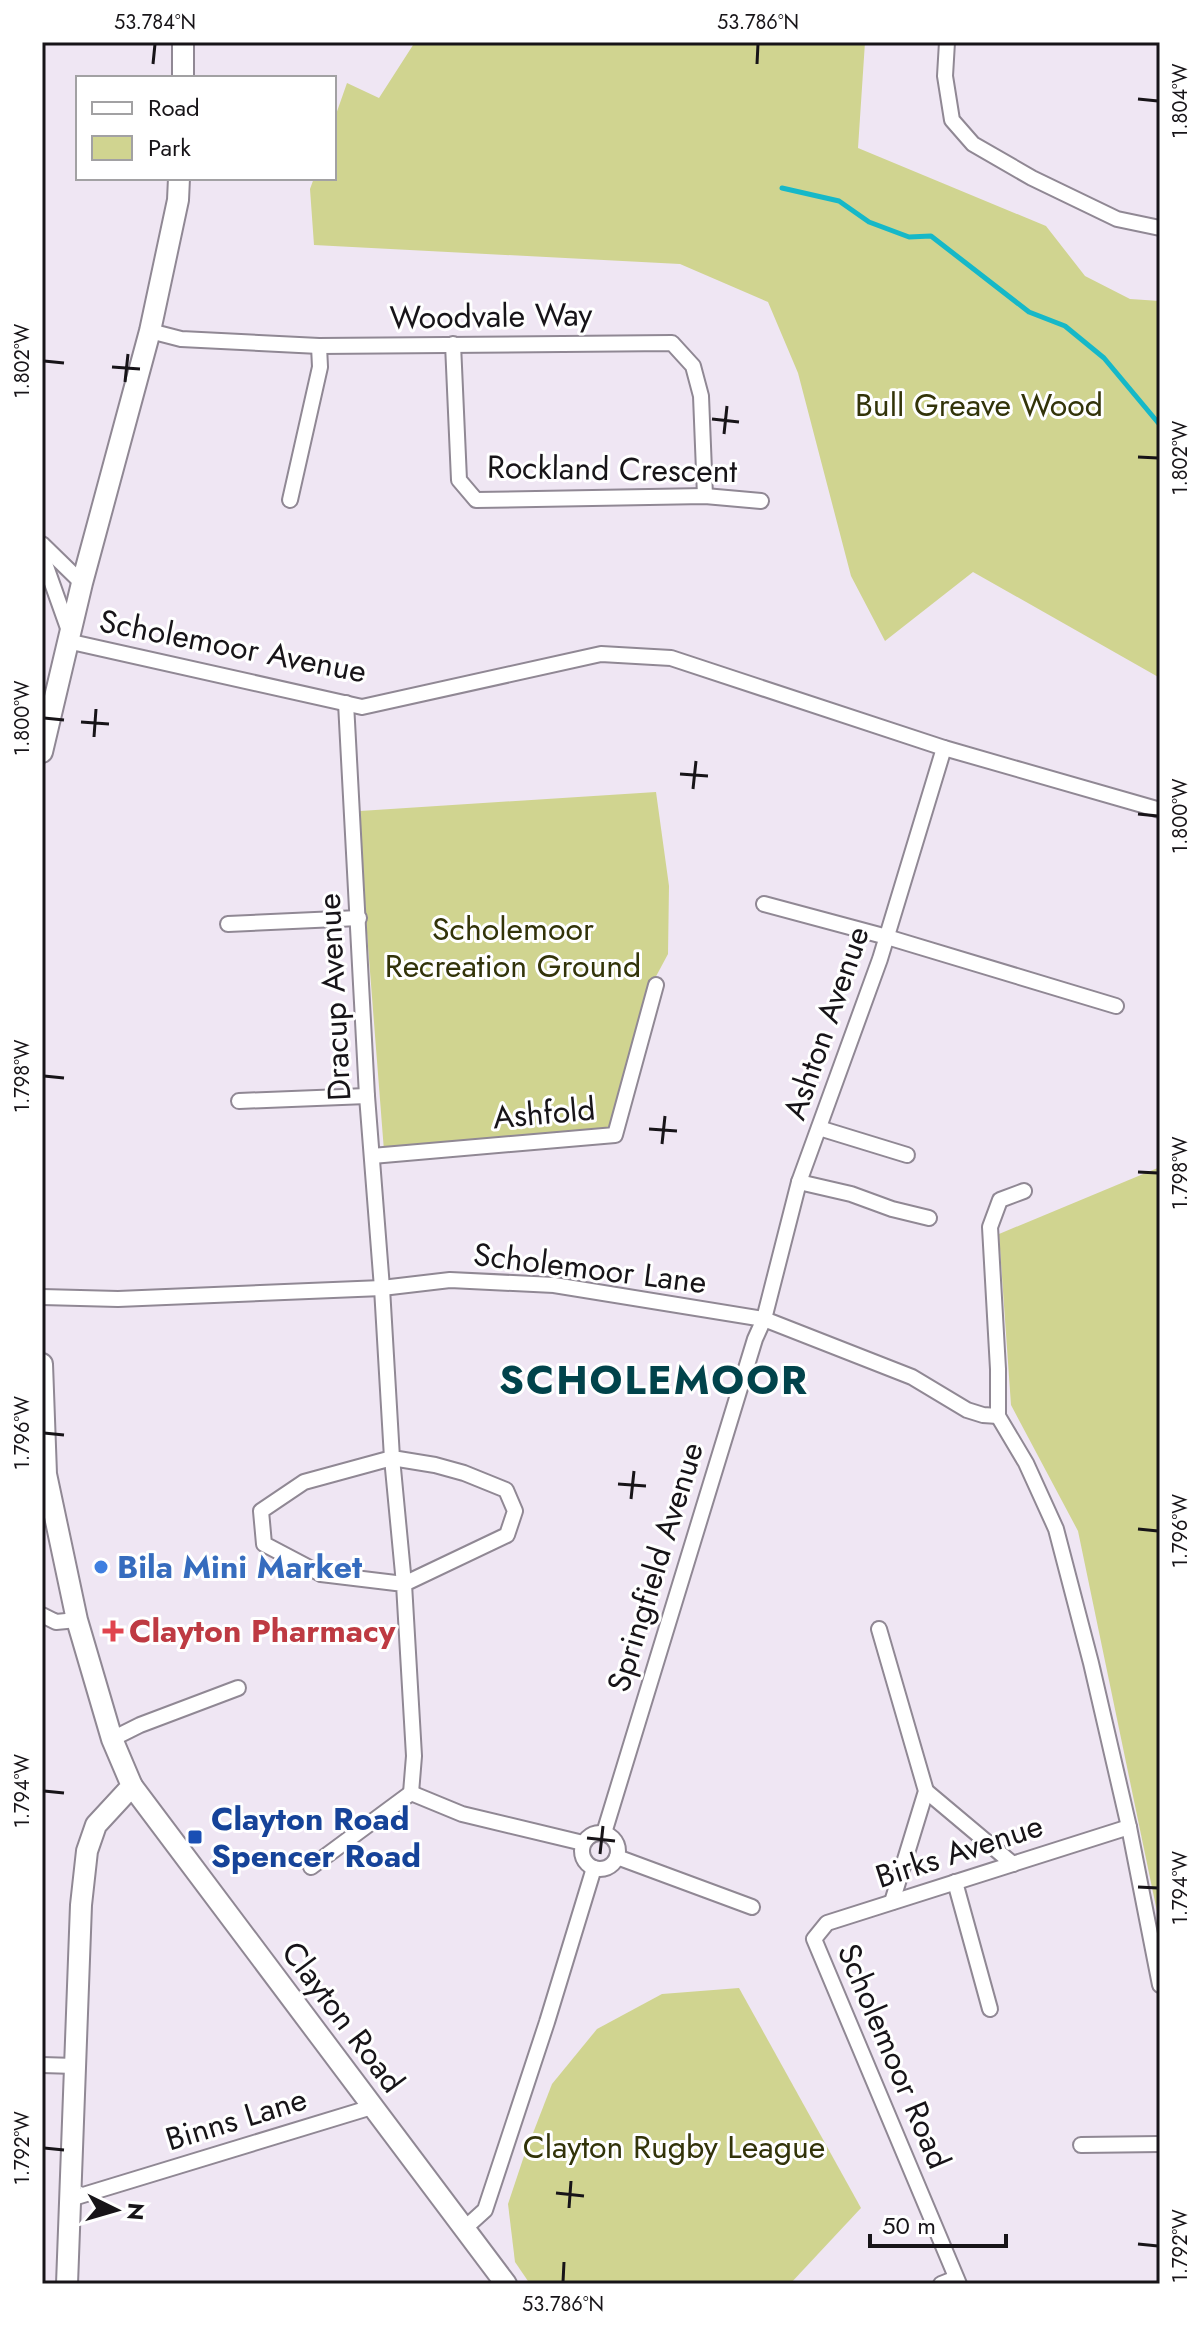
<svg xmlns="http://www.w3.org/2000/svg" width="1202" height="2326" font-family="Jost,sans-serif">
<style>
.green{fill:#d0d490}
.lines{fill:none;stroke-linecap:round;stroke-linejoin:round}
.stream{stroke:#16b8c8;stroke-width:5}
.street-casing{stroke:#908894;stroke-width:18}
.secondary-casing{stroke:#908894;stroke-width:24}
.street{stroke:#fff;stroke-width:14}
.secondary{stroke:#fff;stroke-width:20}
.ticks{fill:none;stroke:#171418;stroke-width:3}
.shop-dot{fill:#3f7fe0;stroke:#fff;stroke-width:3}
.health-dot{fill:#e0444e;stroke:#fff;stroke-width:3}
.transit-dot{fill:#1a4fb4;stroke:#fff;stroke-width:3}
.labels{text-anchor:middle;stroke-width:6;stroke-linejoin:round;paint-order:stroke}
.street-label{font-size:32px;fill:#171418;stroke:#fff}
.park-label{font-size:32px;fill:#323309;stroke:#fff}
.shop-label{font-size:32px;font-weight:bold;fill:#366cbe;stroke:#fff;text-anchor:start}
.health-label{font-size:32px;font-weight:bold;fill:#be3a42;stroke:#fff;text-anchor:start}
.transit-label{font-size:32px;font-weight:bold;fill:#164399;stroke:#fff;text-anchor:start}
.district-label{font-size:40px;font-weight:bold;letter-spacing:2px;fill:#01434b;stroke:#fff}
.neatline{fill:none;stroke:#171418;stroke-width:3}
.ticks-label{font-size:20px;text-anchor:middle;fill:#171418}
</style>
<rect width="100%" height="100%" fill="#efe6f3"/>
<!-- green -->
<g class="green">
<path d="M415 42H865L858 148 1046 226 1085 276 1130 299 1160 301V678L973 572 885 641 851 576 798 373 768 302 680 264 314 245 310 189 314 178H334V120L347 83 379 98Z"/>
<path d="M656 792 669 886 668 954 653 982 610 1133 384 1151 366 920 360 811Z"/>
<path d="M1160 1167V1926L1078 1531 1011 1405 999 1234Z"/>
<path d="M739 1988 861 2208 790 2284H530L515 2262 508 2204 523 2159 552 2084 597 2029 662 1994Z"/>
</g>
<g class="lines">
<!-- stream -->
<path class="stream" d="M782 188 839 201 869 222 909 237 931 236 1029 312 1065 326 1104 358 1160 425"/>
<defs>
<g id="street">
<path d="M947 42 945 76 952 120 973 144 1032 178 1117 219 1160 228"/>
<path d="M150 331 181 339 319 346 672 343 693 366 701 396 705 496"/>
<path d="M453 344 459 480 476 500 705 496 761 501"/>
<path d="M290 500 320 367 319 346"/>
<path d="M42 544 82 583"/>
<path d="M42 555 69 631"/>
<path d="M67 641 362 707 601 654 671 658 944 748 1160 810"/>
<path d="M346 703 367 1096 382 1288 392 1458 404 1584 321 1574 264 1544 261 1511 304 1482 392 1458 435 1465 464 1473 506 1490 515 1511 507 1535 404 1584 414 1756 411 1793"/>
<path d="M764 904 887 937 1116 1006"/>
<path d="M228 924 359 918"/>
<path d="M239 1101 367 1096"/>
<path d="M819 1128 907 1155"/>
<path d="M372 1156 615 1135 656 985"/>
<path d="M799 1182 851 1194 892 1209 929 1218"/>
<path d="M42 1297 118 1299 382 1288 450 1280 554 1285 764 1319 912 1377 967 1410 983 1415 998 1416"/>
<path d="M998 1416 1026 1463 1056 1529 1091 1663 1129 1827 1160 1985"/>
<path d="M998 1416V1369L990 1227 1000 1200 1024 1191"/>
<path d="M42 1615 56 1622 77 1620"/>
<path d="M879 1629 926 1791 892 1902"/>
<path d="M112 1739 140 1725 238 1688"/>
<path d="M926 1791 1013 1864"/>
<path d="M411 1793 462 1814 583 1843"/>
<circle cx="600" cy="1851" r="18"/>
<path d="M604 1833 755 1339 764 1319 799 1182 880 959 944 748"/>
<path d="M617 1857 752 1907"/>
<path d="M311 1867 411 1793"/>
<path d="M955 1882 990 2009"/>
<path d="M42 2065 75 2066"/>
<path d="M1081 2145 1160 2144"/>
<path d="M70 2199 372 2107"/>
<path d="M464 2229 485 2210 547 2022 594 1868"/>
<path d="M941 2284 956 2278"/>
<path d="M959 2284 814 1939 827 1923 1129 1827"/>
</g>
<g id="secondary">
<path d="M183 42V78"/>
<path d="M42 752 82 583 150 331 178 200 179 178"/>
<path d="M42 1364 46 1474 77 1620 112 1739 132 1786 96 1825 87 1851 81 1905 67 2284"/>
<path d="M132 1786 506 2284"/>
</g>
</defs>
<!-- street casing -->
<use href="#street" class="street-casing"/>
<!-- secondary casing -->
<use href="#secondary" class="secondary-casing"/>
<!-- street -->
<use href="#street" class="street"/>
<!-- secondary -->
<use href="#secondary" class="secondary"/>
</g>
<!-- ticks -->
<path class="ticks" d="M153 64 155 44M757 64 758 44M1138 99 1158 101M44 361 64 363M112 367 140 369M125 382 128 354M712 419 739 422M724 434 727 406M1138 457 1158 458M44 718 64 720M81 722 109 724M94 737 96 709M680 774 708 776M693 789 696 761M1138 814 1158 816M44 1076 64 1078M649 1129 677 1131M662 1144 665 1116M1138 1172 1158 1173M44 1433 64 1435M618 1484 646 1486M631 1499 634 1471M1138 1529 1158 1531M44 1791 64 1793M587 1838 615 1841M600 1854 603 1826M1138 1887 1158 1888M44 2148 64 2150M556 2193 584 2196M569 2208 571 2181M1138 2244 1158 2246M563 2282 564 2262"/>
<!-- markers -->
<circle class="shop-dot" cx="101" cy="1567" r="8"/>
<path class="health-dot" d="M109 1619h8v8h8v8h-8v8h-8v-8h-8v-8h8z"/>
<rect class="transit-dot" x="187" y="1829" width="16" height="16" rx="4"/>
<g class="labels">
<!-- street labels -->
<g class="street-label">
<text transform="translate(491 316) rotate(-1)" y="11">Woodvale Way</text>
<text transform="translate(612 469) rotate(1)" y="11">Rockland Crescent</text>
<text transform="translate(233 646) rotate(11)" y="11">Scholemoor Avenue</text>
<text transform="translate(334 997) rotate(-93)" y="11">Dracup Avenue</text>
<text transform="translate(826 1023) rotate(-71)" y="11">Ashton Avenue</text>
<text transform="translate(544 1113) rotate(-5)" y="11">Ashfold</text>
<text transform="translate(590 1268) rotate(7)" y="11">Scholemoor Lane</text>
<text transform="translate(655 1567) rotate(-73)" y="11">Springfield Avenue</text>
<text transform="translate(959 1851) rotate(-18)" y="11">Birks Avenue</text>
<text transform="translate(343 2017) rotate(53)" y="11">Clayton Road</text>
<text transform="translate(894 2056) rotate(67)" y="11">Scholemoor Road</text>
<text transform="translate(236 2119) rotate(-17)" y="11">Binns Lane</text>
</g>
<!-- park labels -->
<g class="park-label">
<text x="979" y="416">Bull Greave Wood</text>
<text x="513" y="940">Scholemoor<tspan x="513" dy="37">Recreation Ground</tspan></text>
<text x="674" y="2158">Clayton Rugby League</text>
</g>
<!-- shop labels -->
<g class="shop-label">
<text x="117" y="1578">Bila Mini Market</text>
</g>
<!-- health labels -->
<g class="health-label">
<text x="129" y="1642">Clayton Pharmacy</text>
</g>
<!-- transit labels -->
<g class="transit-label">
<text x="211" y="1830">Clayton Road<tspan x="211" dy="37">Spencer Road</tspan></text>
</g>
<!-- district labels -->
<g class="district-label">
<text x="654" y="1394">SCHOLEMOOR</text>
</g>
</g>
<!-- border -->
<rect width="1202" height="2326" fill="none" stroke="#ffffff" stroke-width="88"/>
<!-- legend -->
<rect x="76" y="76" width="260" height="104" fill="#ffffff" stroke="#a2a1a3" stroke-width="2"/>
<rect x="92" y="102" width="40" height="12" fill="#ffffff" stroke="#a2a1a3" stroke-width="2"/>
<text x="148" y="116" font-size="24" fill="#171418">Road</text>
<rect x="92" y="136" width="40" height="24" fill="#d0d490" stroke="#a2a1a3" stroke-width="2"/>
<text x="148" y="156" font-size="24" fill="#171418">Park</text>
<!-- north arrow -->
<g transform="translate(116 2210) rotate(95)" stroke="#ffffff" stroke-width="6" paint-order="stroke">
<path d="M0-6L14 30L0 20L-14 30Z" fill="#171418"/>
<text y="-12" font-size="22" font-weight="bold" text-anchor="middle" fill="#171418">N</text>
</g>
<!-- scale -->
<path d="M870 2234v12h136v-12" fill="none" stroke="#171418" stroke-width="4"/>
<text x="882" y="2234" font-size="24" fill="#171418" stroke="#ffffff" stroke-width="6" paint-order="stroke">50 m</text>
<rect x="44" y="44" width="1114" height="2238" class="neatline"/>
<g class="ticks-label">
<text x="155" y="29">53.784°N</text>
<text x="758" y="29">53.786°N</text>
<text transform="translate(1180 101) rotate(-90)" y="7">1.804°W</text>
<text transform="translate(22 361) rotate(-90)" y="7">1.802°W</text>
<text transform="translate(1180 458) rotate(-90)" y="7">1.802°W</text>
<text transform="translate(22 718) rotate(-90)" y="7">1.800°W</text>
<text transform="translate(1180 816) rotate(-90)" y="7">1.800°W</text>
<text transform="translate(22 1076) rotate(-90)" y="7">1.798°W</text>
<text transform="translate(1180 1173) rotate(-90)" y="7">1.798°W</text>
<text transform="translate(22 1433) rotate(-90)" y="7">1.796°W</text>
<text transform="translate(1180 1531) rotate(-90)" y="7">1.796°W</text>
<text transform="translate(22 1791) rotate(-90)" y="7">1.794°W</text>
<text transform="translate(1180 1888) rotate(-90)" y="7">1.794°W</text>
<text transform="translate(22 2148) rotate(-90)" y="7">1.792°W</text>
<text transform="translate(1180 2246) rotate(-90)" y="7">1.792°W</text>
<text x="563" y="2311">53.786°N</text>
</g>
</svg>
